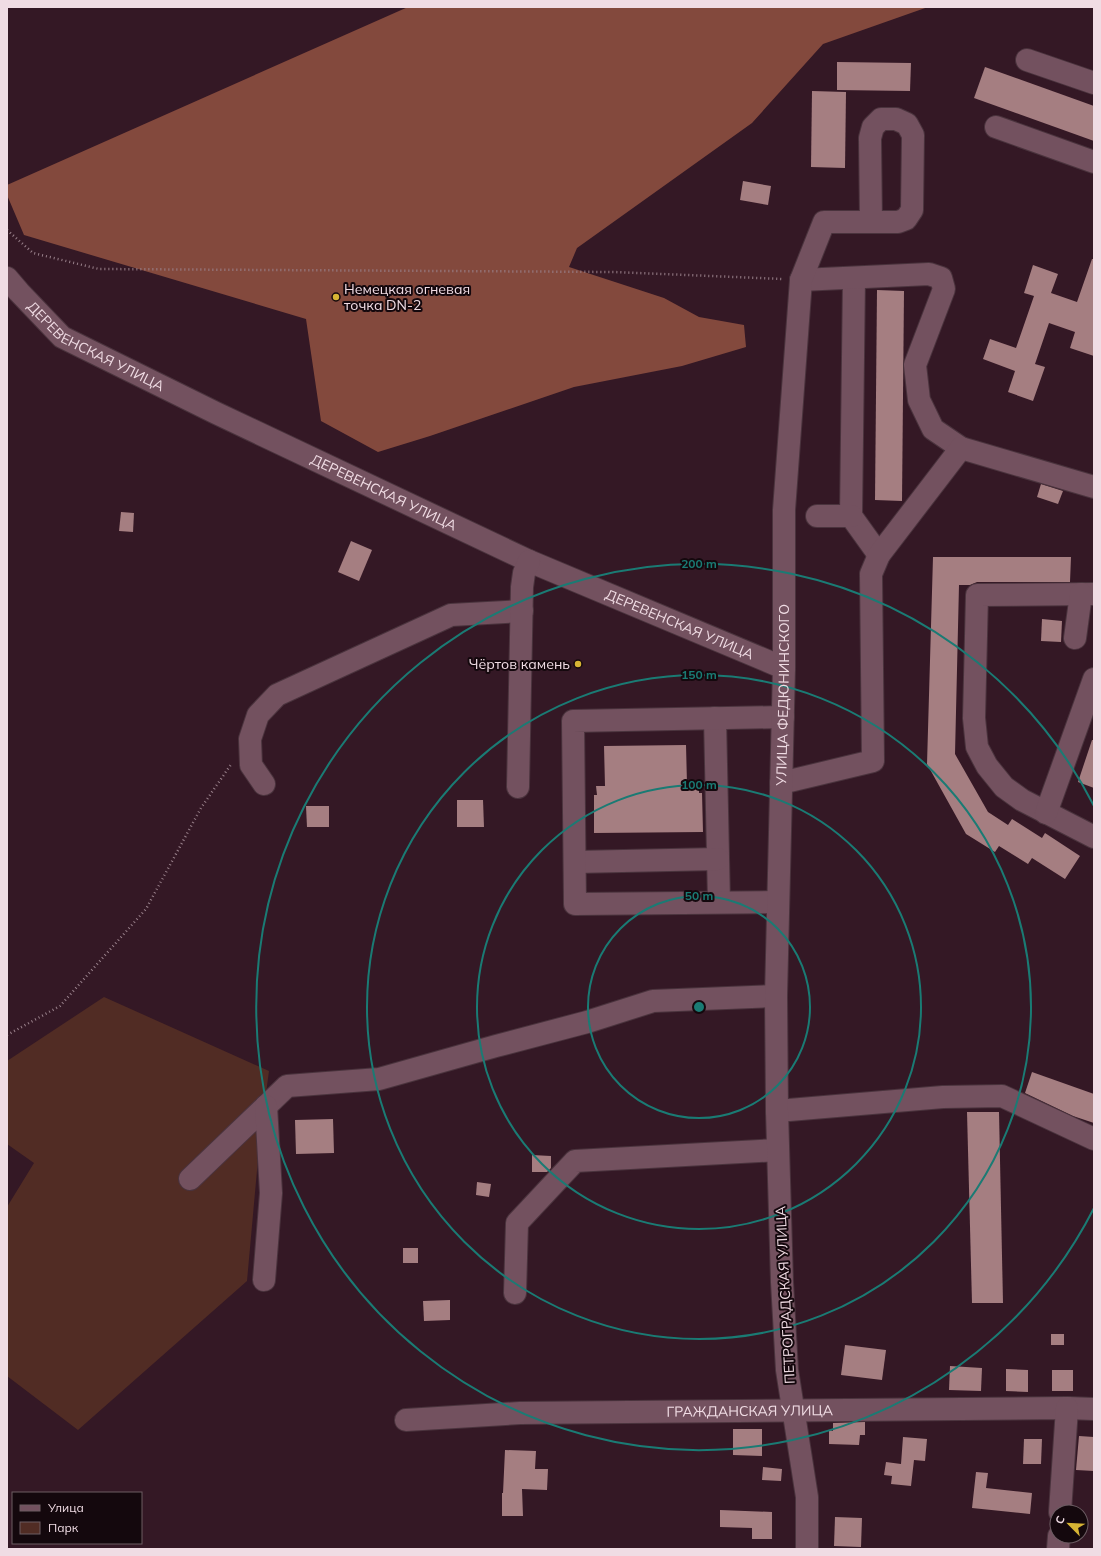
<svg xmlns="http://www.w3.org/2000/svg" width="1101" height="1556" font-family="Mulish,sans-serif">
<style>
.green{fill:#512c24}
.forest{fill:#83493d}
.building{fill:#a57e81}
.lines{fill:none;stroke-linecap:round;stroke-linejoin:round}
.minor-casing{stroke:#4a333d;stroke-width:24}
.path{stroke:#99818b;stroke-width:2.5;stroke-dasharray:1 3;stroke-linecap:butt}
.minor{stroke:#73515f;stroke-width:22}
.ring{fill:none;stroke:#1a7b74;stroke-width:2}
.poi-dot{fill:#d7b434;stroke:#14080d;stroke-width:1.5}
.labels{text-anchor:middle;stroke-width:4;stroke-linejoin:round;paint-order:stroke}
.poi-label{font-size:14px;fill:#f0dce4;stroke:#14080d;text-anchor:start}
.street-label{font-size:14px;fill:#f0dce4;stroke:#14080d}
.centre{fill:#1a7b74;stroke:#14080d;stroke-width:2}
.ring-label{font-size:12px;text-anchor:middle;font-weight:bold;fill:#1a7b74;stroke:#14080d;stroke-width:4;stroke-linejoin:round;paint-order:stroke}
</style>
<rect width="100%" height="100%" fill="#341825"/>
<!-- green -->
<path class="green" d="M104 997 269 1071 260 1137 247 1281 78 1430 7 1376V1207L34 1163 7 1144V1061Z"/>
<!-- forest -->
<path class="forest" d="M408 7H928L823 44 752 123 577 248 569 267 664 298 699 317 744 325 746 347 682 366 574 387 430 436 378 452 321 421 306 319 24 235 7 195V185Z"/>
<!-- building -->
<g class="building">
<path d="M837 62 911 63 910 91 837 90Z"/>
<path d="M985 67 1094 106V141L974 98Z"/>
<path d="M812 91 846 92 845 168 811 167Z"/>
<path d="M743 181 771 186 768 205 740 200Z"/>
<path d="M1092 259H1094V356L1070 348 1075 332 1049 323 1035 364 1045 367 1033 401 1008 392 1015 371 983 359 990 339 1016 348 1034 296 1024 293 1033 265 1058 274 1051 293 1077 302Z"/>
<path d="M877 290 904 291 902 501 875 500Z"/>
<path d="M1041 484 1063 491 1058 504 1037 497Z"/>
<path d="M121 512 134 513 133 532 119 531Z"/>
<path d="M351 541 372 550 359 581 338 572Z"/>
<path d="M933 557H1071L1070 582H977L970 585H959L955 754 988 812 1008 825 1012 819 1042 838 1045 833 1080 856 1065 879 1032 858 1028 864 999 846 995 852 966 834 927 764Z"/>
<path d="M1042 619 1062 621 1061 642 1041 641Z"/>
<path d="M1092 740H1094V788L1078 782Z"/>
<path d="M686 745 687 784H699V793H702L703 832 594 833V795H597L596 786H605L604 746Z"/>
<path d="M457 800H483L484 827H457Z"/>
<path d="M306 806H329V827H307Z"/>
<path d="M1032 1072 1094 1094V1123L1073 1116 1025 1093Z"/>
<path d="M967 1112H999L1003 1303H972Z"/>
<path d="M333 1119 334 1153 296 1154 295 1120Z"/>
<path d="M532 1155 551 1156V1168L547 1172H532Z"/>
<path d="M477 1182 491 1184 489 1197 476 1195Z"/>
<rect x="403" y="1248" width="15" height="15"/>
<path d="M450 1300V1320L424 1321 423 1301Z"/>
<rect x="1051" y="1334" width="13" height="11"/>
<path d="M845 1345 886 1350 882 1380 841 1375Z"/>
<path d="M950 1366 982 1368 981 1391 949 1390Z"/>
<path d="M1006 1369 1028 1370V1392L1006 1391Z"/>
<rect x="1052" y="1370" width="21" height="21"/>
<path d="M865 1422V1435H860L859 1445 829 1444V1430L833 1431V1423Z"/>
<path d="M733 1429H762V1456L733 1455Z"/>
<path d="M1079 1436 1094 1437V1471L1076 1470Z"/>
<path d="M903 1437 927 1439 925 1461 914 1460 911 1486 891 1484 892 1476 884 1475 886 1462 901 1464Z"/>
<path d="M1024 1439H1042L1041 1464H1023Z"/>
<path d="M505 1450 536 1451 535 1469H548L547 1490 522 1489 523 1516H502V1493H503Z"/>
<path d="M763 1467 782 1469 781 1481 762 1480Z"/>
<path d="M976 1472 988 1473 986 1488 1032 1493 1030 1514 972 1508Z"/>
<path d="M720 1510 772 1512V1539H752V1528L720 1527Z"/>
<path d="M835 1517 862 1518 861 1547 834 1546Z"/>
</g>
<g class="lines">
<defs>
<g id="minor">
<path d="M1027 60 1094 83"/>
<path d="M996 127 1094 162"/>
<path id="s1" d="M7 278 19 292 62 337 216 413 529 561 784 668"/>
<path d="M854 278 851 516 879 555"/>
<path d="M801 280 929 274 941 278 944 289 915 365 919 400 933 429 961 448"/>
<path d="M817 516H851"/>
<path d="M1094 594 977 595 974 718 977 747 987 766 1004 787 1022 800 1094 837"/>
<path d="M1075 638 1081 594"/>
<path d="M715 718 719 902"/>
<path d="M781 783 873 761 871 574 879 555 961 448 1094 487"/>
<path d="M264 784 251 765 250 739 258 715 277 695 451 615 522 611"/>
<path d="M518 787 522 587 524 573 529 561"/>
<path d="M1046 813 1094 679"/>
<path d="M575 862 718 859"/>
<path d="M778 902 575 904 573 721 783 717"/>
<path d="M777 1111 943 1097 1002 1096 1094 1139"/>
<path d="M190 1179 287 1086 379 1079 496 1046 587 1022 653 1001 776 996"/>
<path d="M264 1280 271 1193 266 1106"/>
<path d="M515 1293 517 1223 575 1161 778 1150"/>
<path id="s2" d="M406 1420 520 1413 1067 1408 1094 1409"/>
<path d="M1060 1512 1067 1408"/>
<path id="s3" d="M807 1549V1497L787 1370 782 1282 777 1111 776 996 784 668V510L801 280 824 222H898L906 219 912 210 913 135 907 124 896 119H881L873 127 870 138 871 222"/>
<path d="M1058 1549 1059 1536"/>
</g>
</defs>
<!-- minor casing -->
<use href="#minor" class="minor-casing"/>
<!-- path -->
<g class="path">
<path d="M7 230 33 253 99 269 614 272 783 279"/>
<path d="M7 1035 60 1006 146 909 201 808 232 763"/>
</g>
<!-- minor -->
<use href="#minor" class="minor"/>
</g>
<!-- distance rings -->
<g class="ring">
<circle cx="699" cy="1007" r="111"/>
<circle cx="699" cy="1007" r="222"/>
<circle cx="699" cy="1007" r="332"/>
<path d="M1094 1208A443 443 0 1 1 1094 806"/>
</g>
<!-- markers -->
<g class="poi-dot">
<circle cx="336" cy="297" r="4"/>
<circle cx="578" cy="664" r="4"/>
</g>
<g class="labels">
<!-- poi labels -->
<g class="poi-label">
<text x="344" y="294">Немецкая огневая<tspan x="344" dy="16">точка DN-2</tspan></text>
<text x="570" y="669" text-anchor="end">Чёртов камень</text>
</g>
<!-- street labels -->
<g class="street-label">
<text dy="5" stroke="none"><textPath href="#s1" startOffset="114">ДЕРЕВЕНСКАЯ УЛИЦА</textPath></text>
<text dy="5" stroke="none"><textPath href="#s1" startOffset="438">ДЕРЕВЕНСКАЯ УЛИЦА</textPath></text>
<text dy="5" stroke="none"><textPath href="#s1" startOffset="762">ДЕРЕВЕНСКАЯ УЛИЦА</textPath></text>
<text dy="5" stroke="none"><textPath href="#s3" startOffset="856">УЛИЦА ФЕДЮНИНСКОГО</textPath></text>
<text transform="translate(785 1295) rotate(-93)" y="5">ПЕТРОГРАДСКАЯ УЛИЦА</text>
<text dy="5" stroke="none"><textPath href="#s2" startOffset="344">ГРАЖДАНСКАЯ УЛИЦА</textPath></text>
</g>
</g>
<circle cx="699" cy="1007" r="6" class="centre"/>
<g class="ring-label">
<text x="699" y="568">200 m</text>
<text x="699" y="679">150 m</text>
<text x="699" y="789">100 m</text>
<text x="699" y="900">50 m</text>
</g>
<!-- border -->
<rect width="1101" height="1556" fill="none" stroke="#f0dce4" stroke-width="16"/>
<!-- legend -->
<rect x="12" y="1492" width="130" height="52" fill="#14080d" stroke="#6c5d63"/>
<rect x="20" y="1505" width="20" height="6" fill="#73515f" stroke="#6c5d63"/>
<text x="48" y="1512" font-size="12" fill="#f0dce4">Улица</text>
<rect x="20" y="1522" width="20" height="12" fill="#512c24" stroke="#6c5d63"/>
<text x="48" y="1532" font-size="12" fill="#f0dce4">Парк</text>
<!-- north arrow -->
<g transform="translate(1069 1524) rotate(294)"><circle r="19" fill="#14080d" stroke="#6c5d63"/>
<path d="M0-3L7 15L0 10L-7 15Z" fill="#d7b434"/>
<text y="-6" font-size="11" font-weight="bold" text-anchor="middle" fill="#f0dce4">С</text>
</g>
</svg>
